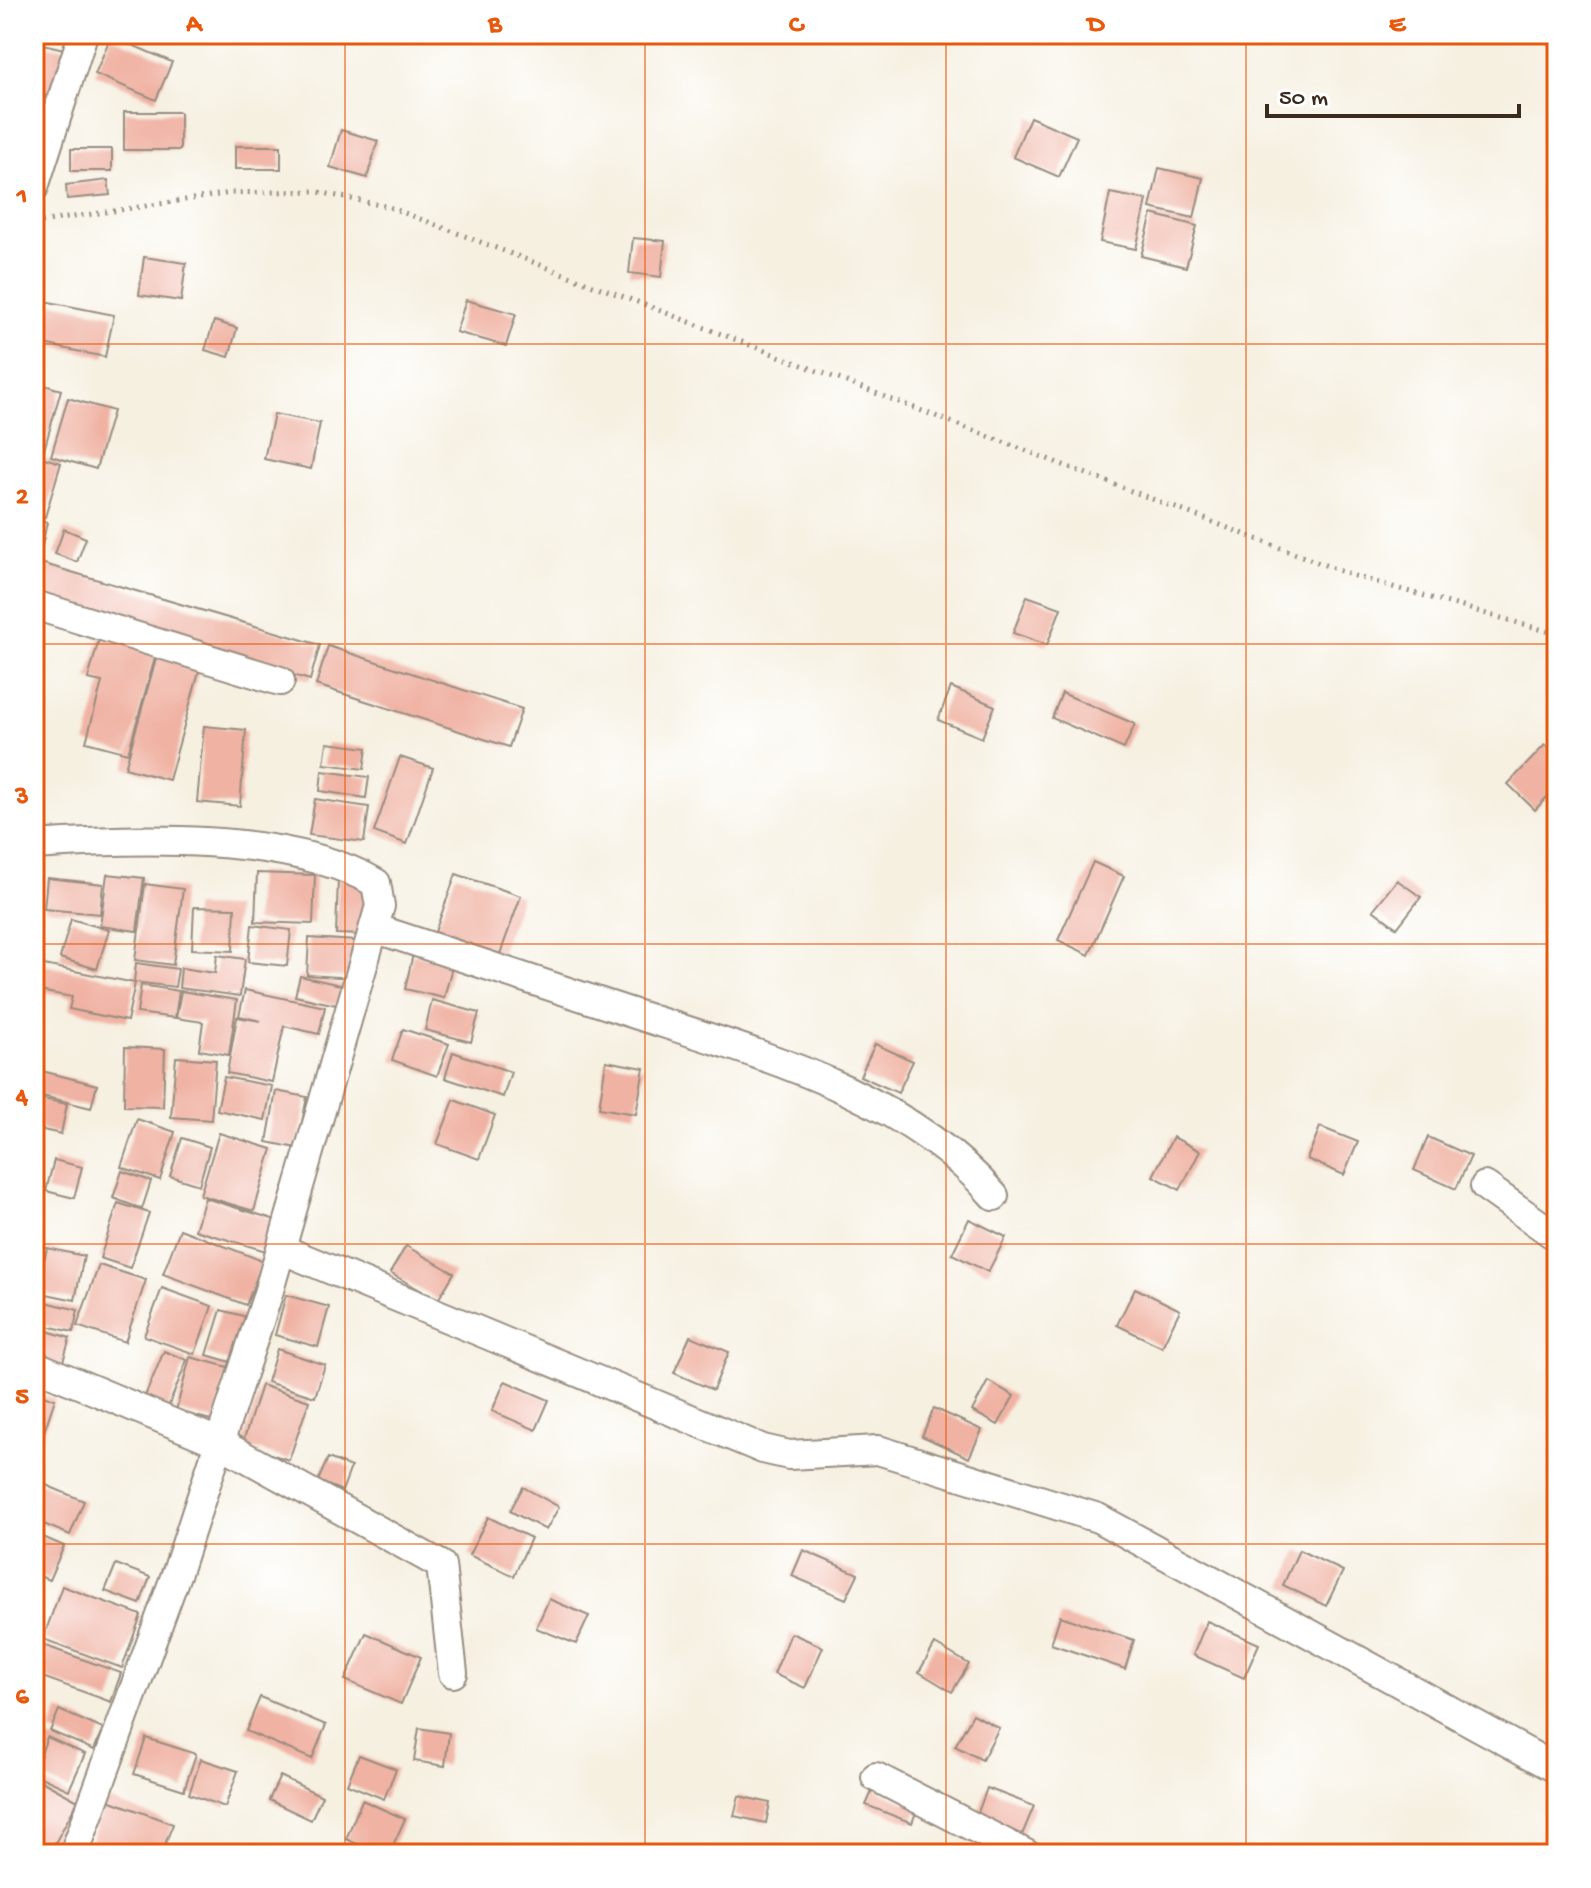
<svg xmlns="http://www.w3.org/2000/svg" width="1591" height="1888" font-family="'Gochi Hand',sans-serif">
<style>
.building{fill:#f0b2a3}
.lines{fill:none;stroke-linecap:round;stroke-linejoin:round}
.street-casing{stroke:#988d80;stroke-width:32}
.path{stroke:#988d80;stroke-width:5;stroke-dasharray:2 6;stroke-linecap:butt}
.street{stroke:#fff;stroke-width:28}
.grid{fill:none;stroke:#e8590c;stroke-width:2;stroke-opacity:0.55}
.neatline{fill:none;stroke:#e8590c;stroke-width:3}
.grid-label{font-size:26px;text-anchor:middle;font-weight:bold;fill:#e8590c}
</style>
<rect width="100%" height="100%" fill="#fff"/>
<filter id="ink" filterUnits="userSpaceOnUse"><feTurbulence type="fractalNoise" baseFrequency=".0125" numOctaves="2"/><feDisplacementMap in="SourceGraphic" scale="16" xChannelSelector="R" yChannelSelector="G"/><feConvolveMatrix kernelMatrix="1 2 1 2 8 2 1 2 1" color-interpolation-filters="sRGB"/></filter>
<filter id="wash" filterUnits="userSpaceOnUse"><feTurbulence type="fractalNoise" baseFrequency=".006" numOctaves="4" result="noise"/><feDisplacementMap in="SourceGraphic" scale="32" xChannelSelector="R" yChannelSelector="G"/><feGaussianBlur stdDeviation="1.8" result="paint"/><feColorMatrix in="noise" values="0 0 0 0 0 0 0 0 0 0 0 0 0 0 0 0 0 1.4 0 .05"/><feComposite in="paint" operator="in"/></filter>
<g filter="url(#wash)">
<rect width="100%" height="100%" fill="#f6f0e1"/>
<g id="blocks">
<!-- building -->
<g class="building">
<path d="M111 36 172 62 156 100 95 74Z"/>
<path d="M34 42 64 49 52 97 34 93Z"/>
<rect x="124" y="112" width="56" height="38"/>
<path d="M1030 117 1077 137 1059 177 1013 157Z"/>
<path d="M341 130 378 141 367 178 330 167Z"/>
<rect x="235" y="146" width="46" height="23"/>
<rect x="71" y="149" width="41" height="22"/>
<path d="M1159 168 1203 178 1194 218 1150 208Z"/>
<path d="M108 180 110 195 67 199 66 185Z"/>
<path d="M1110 193 1147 200 1136 249 1100 242Z"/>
<path d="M1152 214 1197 226 1186 267 1141 256Z"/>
<path d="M633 238 665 241 661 277 629 273Z"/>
<path d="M144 257 186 263 181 301 139 295Z"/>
<path d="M34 299 114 315 105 357 34 342Z"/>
<path d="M466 300 516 314 506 346 456 332Z"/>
<path d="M214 321 237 328 229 357 205 350Z"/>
<path d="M34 382 61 390 44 450 34 447Z"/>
<path d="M68 398 113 411 96 469 51 456Z"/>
<path d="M274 414 320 423 311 469 264 459Z"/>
<path d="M34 455 61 463 45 517 34 514Z"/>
<path d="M34 519 47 522 42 546 34 544Z"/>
<path d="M64 529 86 538 77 562 55 554Z"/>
<path d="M34 561 320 645 310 680 34 599Z"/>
<path d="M1027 596 1061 608 1047 645 1013 633Z"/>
<path d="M100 636 157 651 128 753 86 742 102 682 88 679Z"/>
<path d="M328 646 522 709 509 747 316 685Z"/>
<path d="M158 652 201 664 169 780 125 768Z"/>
<path d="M951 687 995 706 982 738 938 720Z"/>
<path d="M1062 693 1135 724 1124 749 1052 718Z"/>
<path d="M204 726 246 730 240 806 197 802Z"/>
<path d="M327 743 367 748 364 769 324 764Z"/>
<path d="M1545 745 1557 756V786L1535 810 1508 784Z"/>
<path d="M400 757 433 768 407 844 374 832Z"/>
<path d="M322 771 369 777 366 798 320 791Z"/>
<path d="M315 799 369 807 364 842 309 835Z"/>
<path d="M1093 862 1124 876 1089 955 1058 940Z"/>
<path d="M257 873 315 875 313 924 255 922Z"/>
<path d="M107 874 144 878 137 931 100 926Z"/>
<path d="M456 874 521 896 500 954 435 932Z"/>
<path d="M47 878 103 884 100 914 44 909Z"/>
<path d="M338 878 368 879 366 935 336 934Z"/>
<path d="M1397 880 1421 897 1397 928 1373 910Z"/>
<path d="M145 884 183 889 173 965 135 960Z"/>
<path d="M194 907 235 908 233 951 192 949Z"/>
<path d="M71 919 109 930 97 969 60 958Z"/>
<path d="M252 925 291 930 287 966 248 962Z"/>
<path d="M309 938 356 941 354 978 307 975Z"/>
<path d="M413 954 453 963 444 998 405 989Z"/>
<path d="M217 955 245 959 240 996 179 988 181 968 215 973Z"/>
<path d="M34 963 135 983 127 1021 69 1009 72 997 34 990Z"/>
<path d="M136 963 178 969 175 987 134 982Z"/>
<path d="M300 976 345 986 341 1006 295 996Z"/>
<path d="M141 985 179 991 175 1018 137 1013Z"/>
<path d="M245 990 325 1007 319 1034 284 1026 272 1082 227 1073 237 1017 261 1021 239 1016Z"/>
<path d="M181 991 237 1000 229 1055 199 1050 203 1022 176 1018Z"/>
<path d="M432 1000 479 1013 471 1042 425 1030Z"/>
<path d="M403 1029 449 1044 437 1076 392 1060Z"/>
<path d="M875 1044 913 1061 898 1093 860 1076Z"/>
<path d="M125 1047 165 1049 163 1107 124 1106Z"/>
<path d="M453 1052 511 1072 503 1097 445 1078Z"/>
<path d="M176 1057 216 1060 211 1120 171 1117Z"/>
<path d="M606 1061 644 1068 636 1114 599 1108Z"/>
<path d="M34 1069 97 1085 91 1108 34 1094Z"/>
<path d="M224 1077 272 1086 265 1120 217 1110Z"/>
<path d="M276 1091 307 1097 297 1148 267 1142Z"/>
<path d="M34 1097 67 1104 61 1134 34 1128Z"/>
<path d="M454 1100 495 1115 479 1159 437 1144Z"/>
<path d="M137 1119 175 1132 160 1180 121 1167Z"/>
<path d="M1320 1127 1358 1142 1344 1175 1307 1159Z"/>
<path d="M219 1133 272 1149 254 1211 200 1195Z"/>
<path d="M1173 1137 1200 1151 1180 1190 1153 1176Z"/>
<path d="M1428 1137 1471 1156 1456 1189 1414 1170Z"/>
<path d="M182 1138 210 1147 199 1185 170 1176Z"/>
<path d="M54 1160 82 1167 74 1198 46 1191Z"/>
<path d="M122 1171 151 1181 142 1209 113 1198Z"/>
<path d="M205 1198 276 1220 266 1251 195 1230Z"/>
<path d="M118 1203 149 1213 130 1268 100 1258Z"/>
<path d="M969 1219 1006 1237 988 1272 952 1254Z"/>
<path d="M180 1229 263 1261 246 1305 163 1274Z"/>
<path d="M406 1246 454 1273 438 1300 390 1273Z"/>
<path d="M47 1248 84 1256 75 1300 37 1292Z"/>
<path d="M99 1265 146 1280 125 1342 77 1326Z"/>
<path d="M162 1288 212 1306 195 1354 144 1336Z"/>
<path d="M1135 1288 1180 1310 1162 1347 1117 1325Z"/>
<path d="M286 1295 329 1307 318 1347 275 1335Z"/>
<path d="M34 1299 78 1310 73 1332 34 1323Z"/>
<path d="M221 1310 247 1317 234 1363 207 1355Z"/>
<path d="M34 1327 70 1338 62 1365 34 1357Z"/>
<path d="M690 1336 729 1352 713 1390 674 1373Z"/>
<path d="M277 1349 325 1365 315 1397 267 1382Z"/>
<path d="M164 1351 187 1360 167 1410 143 1401Z"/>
<path d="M190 1357 228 1367 215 1421 176 1411Z"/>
<path d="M505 1381 549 1400 536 1430 492 1411Z"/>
<path d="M988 1381 1014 1396 998 1425 972 1411Z"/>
<path d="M261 1385 309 1401 289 1460 242 1445Z"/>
<path d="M34 1392 55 1399 35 1459H34Z"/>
<path d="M934 1408 982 1430 969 1458 922 1436Z"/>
<path d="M328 1458 351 1467 342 1491 318 1481Z"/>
<path d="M34 1480 84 1501 70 1535 34 1520Z"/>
<path d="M523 1487 559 1507 546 1530 510 1511Z"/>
<path d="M488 1517 531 1538 514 1576 469 1555Z"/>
<path d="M34 1533 64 1546 49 1580 34 1574Z"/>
<path d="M803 1550 858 1574 846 1599 792 1576Z"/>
<path d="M1299 1550 1343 1571 1326 1606 1283 1585Z"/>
<path d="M116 1564 150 1577 140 1604 105 1591Z"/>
<path d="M62 1586 141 1615 122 1668 43 1639Z"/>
<path d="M549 1599 589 1616 576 1644 536 1628Z"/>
<path d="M1060 1616 1134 1640 1125 1669 1051 1644Z"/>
<path d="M1207 1621 1259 1644 1244 1678 1193 1655Z"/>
<path d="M366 1633 421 1657 401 1704 345 1680Z"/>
<path d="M791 1633 823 1647 805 1688 774 1674Z"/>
<path d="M935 1644 969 1664 952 1692 919 1672Z"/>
<path d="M43 1645 121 1673 111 1702 34 1674Z"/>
<path d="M260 1697 326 1725 312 1759 246 1731Z"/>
<path d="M59 1710 103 1729 94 1750 50 1731Z"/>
<path d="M973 1714 999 1728 982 1760 955 1746Z"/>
<path d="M419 1728 449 1733 445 1766 414 1761Z"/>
<path d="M47 1737 85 1754 69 1790 34 1774Z"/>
<path d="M146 1738 196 1754 184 1790 134 1774Z"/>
<path d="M359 1755 396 1769 384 1799 347 1784Z"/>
<path d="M201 1759 238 1771 225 1807 189 1794Z"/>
<path d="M280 1776 322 1796 311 1820 269 1800Z"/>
<path d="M34 1777 78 1801 49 1854H34Z"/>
<path d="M987 1788 1034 1806 1022 1835 976 1818Z"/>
<path d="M873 1789 918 1807 912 1823 866 1805Z"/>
<path d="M739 1796 770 1803 766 1823 734 1816Z"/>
<path d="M106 1799 173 1824 161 1854H86Z"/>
<path d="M362 1800 405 1819 389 1854H380L346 1839Z"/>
</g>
</g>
</g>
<g filter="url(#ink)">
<use href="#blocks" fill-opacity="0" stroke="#988d80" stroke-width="2"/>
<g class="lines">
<defs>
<g id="street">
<path d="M34 187 83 34"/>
<path d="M34 605 280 681"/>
<path d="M34 845C133 838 289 832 376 883L380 906 267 1297 178 1569 74 1854"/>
<path d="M374 928C461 957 548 985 635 1014 758 1054 907 1094 994 1196"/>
<path d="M1485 1186 1557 1237"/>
<path d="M281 1249 763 1449 789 1455 878 1450 1098 1518 1557 1769"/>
<path d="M34 1365 220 1443 441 1565 453 1673"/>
<path d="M876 1777 1026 1854"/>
</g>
</defs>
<!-- street casing -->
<use href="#street" class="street-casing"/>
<!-- path -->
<path class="path" d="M34 223 231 193 314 191 389 207 1351 575 1557 634"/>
<!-- street -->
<use href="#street" class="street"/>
</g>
</g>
<!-- grid -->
<path class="grid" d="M345 34V1854M645 34V1854M946 34V1854M1246 34V1854M34 344H1557M34 644H1557M34 944H1557M34 1244H1557M34 1544H1557"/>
<!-- margin -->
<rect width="1591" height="1888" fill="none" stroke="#fff" stroke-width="88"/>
<!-- scale -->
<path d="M1267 104v12h252v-12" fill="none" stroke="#3b2a1e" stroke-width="4"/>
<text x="1279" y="104" font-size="24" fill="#3b2a1e" stroke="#ffffff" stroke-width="6" paint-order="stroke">50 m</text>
<rect x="44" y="44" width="1503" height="1800" class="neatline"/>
<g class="grid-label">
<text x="194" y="31">A</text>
<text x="495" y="31">B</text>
<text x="796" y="31">C</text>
<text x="1096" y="31">D</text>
<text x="1397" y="31">E</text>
<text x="22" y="203">1</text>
<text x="22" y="503">2</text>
<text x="22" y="803">3</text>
<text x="22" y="1103">4</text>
<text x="22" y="1403">5</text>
<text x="22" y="1703">6</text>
</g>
</svg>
